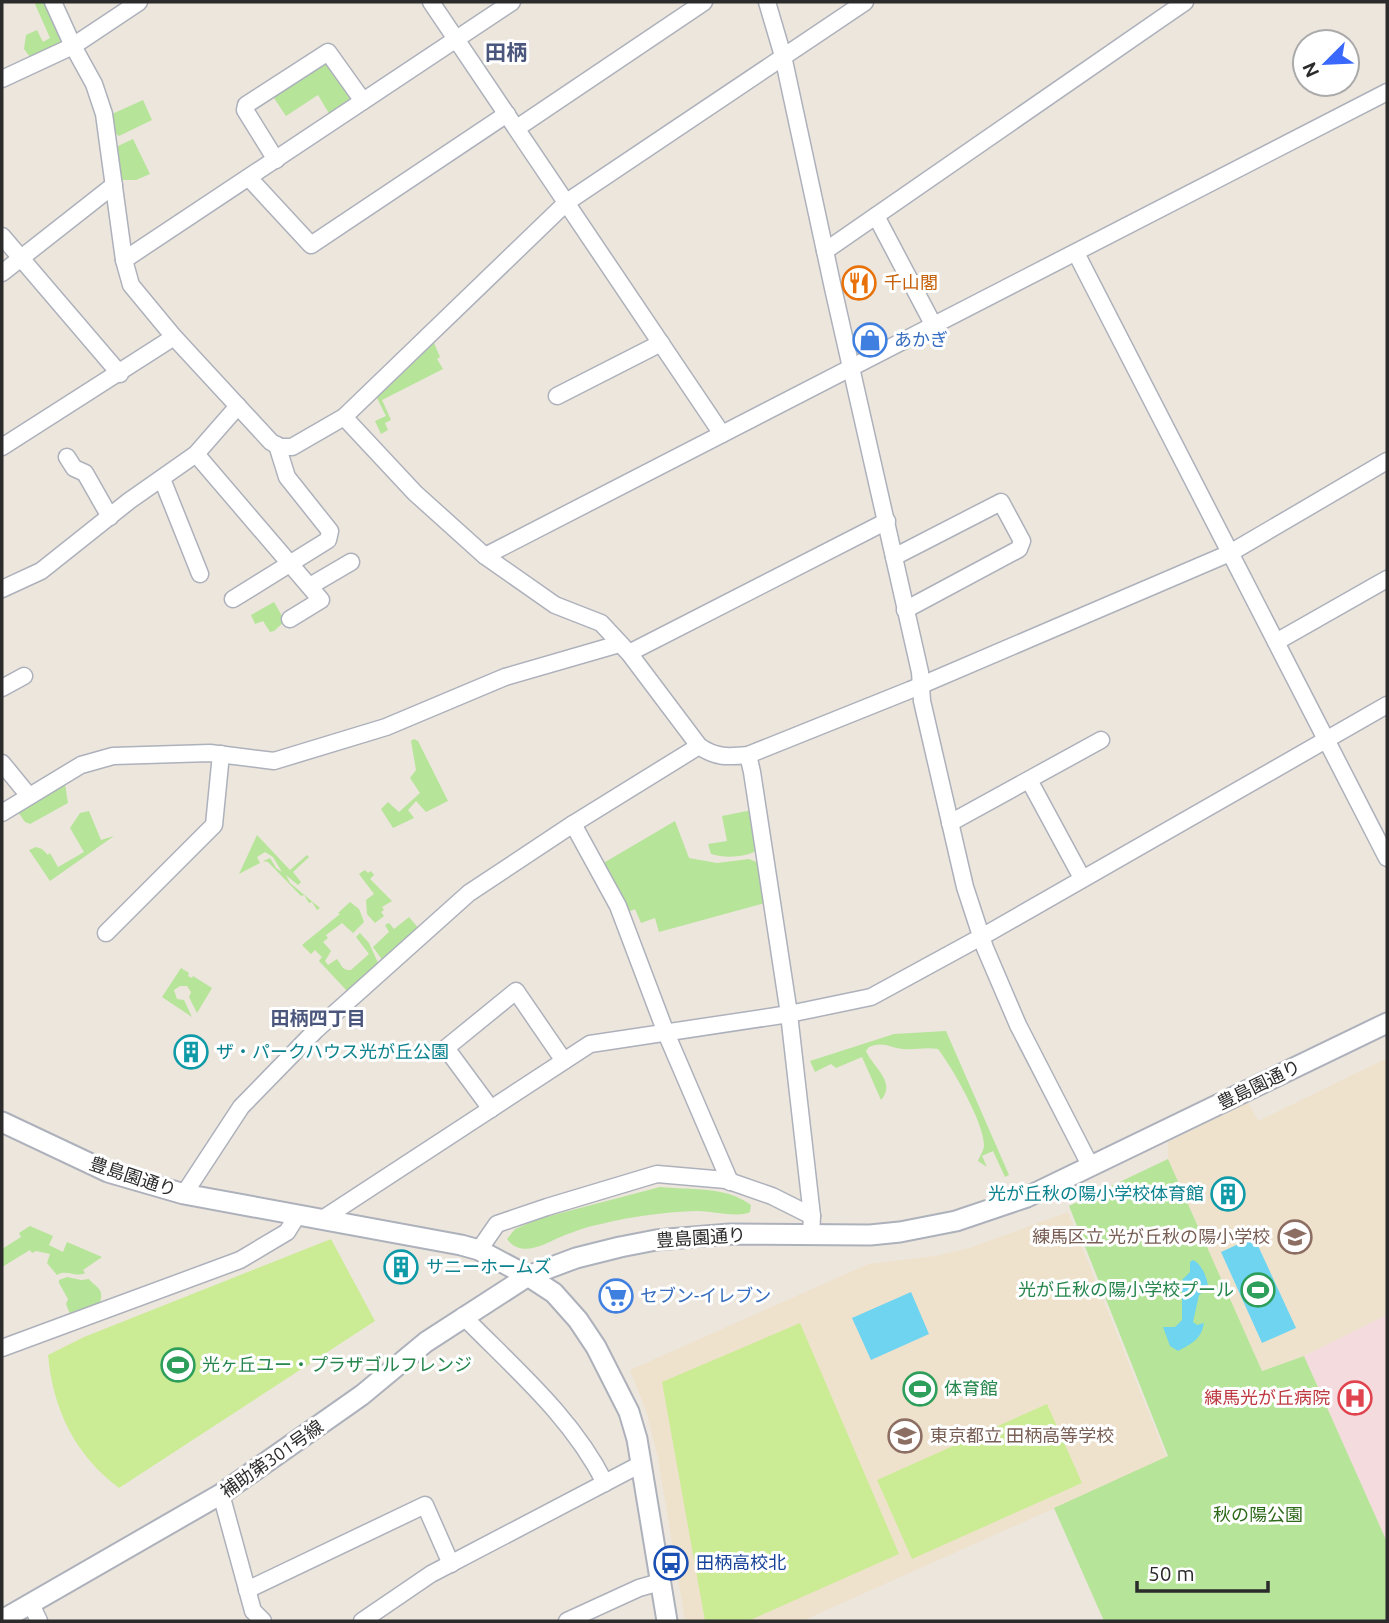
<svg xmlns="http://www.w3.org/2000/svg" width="1389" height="1623" font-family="Ubuntu,'Noto Sans JP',sans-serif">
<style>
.education{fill:#efe2cd}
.medical{fill:#f4dbdd}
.green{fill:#b6e499}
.pitch{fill:#cbec95}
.water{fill:#6fd4f0}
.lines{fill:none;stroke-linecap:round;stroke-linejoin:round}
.minor-casing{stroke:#adb1bb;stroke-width:19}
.tertiary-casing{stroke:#adb1bb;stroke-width:23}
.minor{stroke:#fff;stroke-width:16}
.tertiary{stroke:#fff;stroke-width:19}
.labels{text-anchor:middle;stroke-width:6;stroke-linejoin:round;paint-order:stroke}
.food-label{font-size:18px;fill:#c56008;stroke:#fff;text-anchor:start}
.shop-label{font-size:18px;fill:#366cbe;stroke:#fff;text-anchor:start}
.culture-label{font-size:18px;fill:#0d838f;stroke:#fff;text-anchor:start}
.street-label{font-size:18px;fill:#2b2b2b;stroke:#fff}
.education-label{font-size:18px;fill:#785e54;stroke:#fff;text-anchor:end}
.leisure-label{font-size:18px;fill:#27864d;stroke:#fff;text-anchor:start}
.health-label{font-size:18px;fill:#be3a42;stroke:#fff;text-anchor:end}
.park-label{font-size:18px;fill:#2e6a19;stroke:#fff}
.transit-label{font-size:18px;fill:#164399;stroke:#fff;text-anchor:start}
.neighbourhood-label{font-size:19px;font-weight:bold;fill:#4b567d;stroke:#fff}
.quarter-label{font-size:21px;font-weight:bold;fill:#4b567d;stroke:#fff}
</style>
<rect width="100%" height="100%" fill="#ede6dd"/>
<!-- education -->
<g class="education">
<path d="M1387 1058V1315L1304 1356 1262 1371 1168 1159V1142L1248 1102 1258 1121Z"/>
<path d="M1068 1212 1167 1458 802 1621H685L658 1459 647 1414 630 1370 868 1264 935 1256 969 1248Z"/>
</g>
<!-- medical -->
<path class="medical" d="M1387 1315V1542L1304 1356Z"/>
<!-- green -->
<g class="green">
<path d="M38 2H45L63 43 30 57 24 49 26 35 37 30 43 42 50 38 35 4Z"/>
<path d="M322 62 329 64 350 94 349 102 330 115 318 95 286 116 272 95Z"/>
<path d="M143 100 152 120 119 136 115 133 112 114Z"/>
<path d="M133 139 150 174 136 180H121L117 149 118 146Z"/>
<path d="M434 343 440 357 437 359 443 369 382 400 391 420 385 423 388 430 381 434 375 421 386 416 377 398Z"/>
<path d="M274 602 285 621 274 631 270 632 263 621 255 624 251 615Z"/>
<path d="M414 739 418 741 448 801 426 812 416 801 408 810 414 818 393 828 381 809 388 802 399 812 420 793 410 778 416 770 411 741Z"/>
<path d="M65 784 68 803 30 824 25 822 18 812Z"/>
<path d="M752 810 757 850C746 858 723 858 711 854L708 844 727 841 722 816Z"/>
<path d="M89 811 101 840 114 836 50 881 29 850 36 847 42 849 48 855 50 853 58 867 84 852 70 828 80 813Z"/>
<path d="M675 821 689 858 717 863 749 859 759 863 765 903 659 932 655 918 641 923 635 909 626 913 600 865Z"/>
<path d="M257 835 290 870 307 855 309 857 293 872 301 882 298 885 286 875 290 883 320 908 317 910 312 902 309 903 304 895 301 896 268 862 263 861 270 858 276 868 282 872 273 857 265 852 257 857 260 863 239 874Z"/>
<path d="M365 870 368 873 371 871 374 875 370 879 392 901 382 907 384 910 381 912 384 916 375 923 367 914 366 900 374 894 359 874Z"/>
<path d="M350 902 359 909 364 922 353 933 342 923 326 935 328 938 323 942 331 951 325 961 328 965 337 959 343 968 347 970H351L369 954 356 937 360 933 369 943 379 965 348 992 319 961 322 957 315 950 311 954 302 945 340 914 338 913Z"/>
<path d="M409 917 419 929 383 961 373 947 389 932 385 925 389 923 394 929Z"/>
<path d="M181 968 189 973 188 976 192 978 193 976 212 988 197 1013 189 997 191 992 187 986H180L174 990 177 999 184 1000 192 1017 162 997Z"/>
<path d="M946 1031 1009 1175 1005 1177 993 1151 982 1156 987 1167 978 1161C980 1156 984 1150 984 1145 984 1123 952 1067 938 1049 925 1047 915 1050 903 1049 889 1048 885 1041 869 1047L866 1051 868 1055C876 1069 896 1084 881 1100L862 1057 836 1068 831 1064 815 1072 810 1061 894 1034Z"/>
<path d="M1168 1159 1262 1371 1304 1356 1387 1542V1621H1104L1054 1508 1168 1456 1069 1206Z"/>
<path d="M660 1187C690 1190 726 1186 751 1205L750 1212C738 1218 712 1211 697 1211 666 1212 632 1216 601 1224 589 1226 576 1231 565 1235 547 1242 522 1260 507 1239L515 1229 538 1219Z"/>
<path d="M30 1226 53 1236 49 1245 63 1252 67 1242 102 1257 83 1270 85 1273C75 1278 66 1269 57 1275L47 1263 50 1254 36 1251 32 1253 30 1250 2 1267V1249L21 1237 19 1233Z"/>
<path d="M67 1277 81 1280 89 1279C95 1287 105 1288 100 1303L70 1314 66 1304 68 1299 59 1283V1280Z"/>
</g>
<!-- pitch -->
<g class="pitch">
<path d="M331 1239 375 1321 119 1488C75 1455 53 1410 48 1355L84 1337Z"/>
<path d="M800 1323 899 1554 748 1621H705L662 1382Z"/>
<path d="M1047 1404 1082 1483 912 1559 877 1480Z"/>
</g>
<!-- water -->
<g class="water">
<path d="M1254 1237 1296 1328 1262 1343 1221 1252Z"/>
<path d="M1193 1260C1202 1264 1208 1279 1208 1288L1199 1295 1193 1322 1197 1325 1204 1323C1201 1340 1192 1343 1178 1351L1170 1346 1163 1327H1175L1182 1320V1280L1190 1272V1262Z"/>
<path d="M911 1292 929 1334 871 1360 852 1318Z"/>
</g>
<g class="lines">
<defs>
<g id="minor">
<path d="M53 2 73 46 94 84 104 114 124 260 131 285 174 337 271 442 280 447H292L344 417 567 202 865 2"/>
<path d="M431 2 722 434"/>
<path d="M767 2 783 56 833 288 920 672 922 701 965 887 985 948 1018 1025 1091 1167"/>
<path d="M2 79 73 46 139 2"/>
<path d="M517 128 704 2"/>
<path d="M276 160 245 110 246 105 328 52 363 101"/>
<path d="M249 178 311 245 507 114"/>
<path d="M876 216 934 326"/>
<path d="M2 236 120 374"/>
<path d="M825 251 1185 2"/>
<path d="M1076 253 1387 858"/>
<path d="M124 260 512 2"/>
<path d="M2 273 114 185"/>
<path d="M557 396 661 343"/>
<path d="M344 417 415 493 485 556 555 605 601 623 629 653 699 746C716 758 728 757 748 755L910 690 1230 553 1387 461"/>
<path d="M2 447 174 337"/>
<path d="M196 454 321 600 290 619"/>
<path d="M67 457 74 468 85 473 110 517"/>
<path d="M162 479 200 574"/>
<path d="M485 556 1387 92"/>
<path d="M894 557 1001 502 1022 541 1019 549 905 610"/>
<path d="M310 586 351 562"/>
<path d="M2 589 41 571 129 501 196 454 238 406"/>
<path d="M233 599 328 540 330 531 287 477 277 445"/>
<path d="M1276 642 1387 579"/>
<path d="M629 653 887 521"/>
<path d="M2 688 24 676"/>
<path d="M748 755 752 772 789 1014 812 1216 811 1235"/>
<path d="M2 763 29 796"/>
<path d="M1029 780 1082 878"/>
<path d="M2 813 81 765 113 756 210 753 274 761 386 727 505 677 619 644"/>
<path d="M950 823 1101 740"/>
<path d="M573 824 618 906 666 1033 730 1182"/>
<path d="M106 933 214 825 221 754"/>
<path d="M491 1109 446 1048 516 991 564 1061"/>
<path d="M184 1194 241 1107 316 1030 469 893 573 824 699 746"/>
<path d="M321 1220 590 1044 789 1014 871 997 992 931 1387 705"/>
<path d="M479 1250 497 1224 547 1207 657 1174 726 1180 772 1196 812 1216"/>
<path d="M463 1316C514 1368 572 1417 605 1483"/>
<path d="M2 1348 240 1260 287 1232 297 1216"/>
<path d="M221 1494 253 1611 263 1621"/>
<path d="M247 1590 425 1505 451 1564"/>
<path d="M31 1604 39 1621"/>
<path d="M362 1621 431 1574 641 1464"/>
<path d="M567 1621 639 1588 660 1582"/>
</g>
<g id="tertiary">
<path d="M2 1122 108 1172 184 1194 461 1245 479 1250 528 1276 554 1293 578 1320 596 1347 629 1412 637 1439 667 1621"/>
<path d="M2 1620 221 1494 362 1395 426 1342 528 1276 576 1258 620 1247 656 1240 730 1234 870 1235 900 1232 956 1221 1027 1197 1387 1023"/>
</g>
</defs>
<!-- minor casing -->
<use href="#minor" class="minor-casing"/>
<!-- tertiary casing -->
<use href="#tertiary" class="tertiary-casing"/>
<!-- minor -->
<use href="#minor" class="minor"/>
<!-- tertiary -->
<use href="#tertiary" class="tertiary"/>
</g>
<!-- icons -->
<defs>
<symbol id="restaurant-ring" viewBox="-11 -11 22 22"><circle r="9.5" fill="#fff" stroke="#e8710a" stroke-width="1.5"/><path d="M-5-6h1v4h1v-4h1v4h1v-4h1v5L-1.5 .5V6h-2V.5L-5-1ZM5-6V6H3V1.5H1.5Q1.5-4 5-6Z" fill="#e8710a"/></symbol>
<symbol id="shop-ring" viewBox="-11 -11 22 22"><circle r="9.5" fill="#fff" stroke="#3f7fe0" stroke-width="1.5"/><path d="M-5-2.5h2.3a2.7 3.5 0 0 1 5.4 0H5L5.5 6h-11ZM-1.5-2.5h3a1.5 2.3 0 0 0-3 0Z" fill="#3f7fe0"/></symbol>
<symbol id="building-ring" viewBox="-11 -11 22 22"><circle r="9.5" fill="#fff" stroke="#0f9aa8" stroke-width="1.5"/><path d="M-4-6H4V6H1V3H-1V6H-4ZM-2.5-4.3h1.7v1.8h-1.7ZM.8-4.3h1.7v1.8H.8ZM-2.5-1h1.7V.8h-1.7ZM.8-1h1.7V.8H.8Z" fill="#0f9aa8"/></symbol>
<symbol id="school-ring" viewBox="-11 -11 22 22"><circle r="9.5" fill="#fff" stroke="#8d6e63" stroke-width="1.5"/><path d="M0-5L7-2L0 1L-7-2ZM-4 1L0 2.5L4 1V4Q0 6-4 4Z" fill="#8d6e63"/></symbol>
<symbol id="stadium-ring" viewBox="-11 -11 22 22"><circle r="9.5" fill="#fff" stroke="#2e9e5b" stroke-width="1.5"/><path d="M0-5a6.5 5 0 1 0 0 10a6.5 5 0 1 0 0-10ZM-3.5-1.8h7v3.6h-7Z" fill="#2e9e5b"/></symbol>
<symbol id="supermarket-ring" viewBox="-11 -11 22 22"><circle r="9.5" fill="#fff" stroke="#3f7fe0" stroke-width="1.5"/><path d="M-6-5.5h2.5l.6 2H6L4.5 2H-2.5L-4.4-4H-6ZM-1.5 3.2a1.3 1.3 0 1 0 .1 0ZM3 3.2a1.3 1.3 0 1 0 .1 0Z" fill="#3f7fe0"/></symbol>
<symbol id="hospital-ring" viewBox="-11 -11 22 22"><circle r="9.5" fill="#fff" stroke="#e0444e" stroke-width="1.5"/><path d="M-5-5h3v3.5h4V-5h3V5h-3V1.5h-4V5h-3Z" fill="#e0444e"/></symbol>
<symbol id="bus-ring" viewBox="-11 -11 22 22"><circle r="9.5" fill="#fff" stroke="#1a4fb4" stroke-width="1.5"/><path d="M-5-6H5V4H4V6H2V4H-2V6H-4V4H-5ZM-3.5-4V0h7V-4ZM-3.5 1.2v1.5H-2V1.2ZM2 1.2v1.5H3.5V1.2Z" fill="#1a4fb4"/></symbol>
</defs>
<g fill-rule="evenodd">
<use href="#restaurant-ring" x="840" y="264" width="38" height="38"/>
<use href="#shop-ring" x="851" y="321" width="38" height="38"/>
<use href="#building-ring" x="172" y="1033" width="38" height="38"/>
<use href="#building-ring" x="1209" y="1175" width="38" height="38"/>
<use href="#school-ring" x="1276" y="1218" width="38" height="38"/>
<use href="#building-ring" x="382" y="1248" width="38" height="38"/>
<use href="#stadium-ring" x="1239" y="1271" width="38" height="38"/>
<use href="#supermarket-ring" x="597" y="1277" width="38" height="38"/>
<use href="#stadium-ring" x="159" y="1346" width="38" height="38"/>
<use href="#stadium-ring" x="901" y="1370" width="38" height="38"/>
<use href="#hospital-ring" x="1336" y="1379" width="38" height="38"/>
<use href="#school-ring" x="886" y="1417" width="38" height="38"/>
<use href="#bus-ring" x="652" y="1544" width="38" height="38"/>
</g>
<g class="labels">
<!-- food labels -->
<g class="food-label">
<text x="884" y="289">千山閣</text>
</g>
<!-- shop labels -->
<g class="shop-label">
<text x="894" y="346">あかぎ</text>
<text x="640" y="1302">セブン-イレブン</text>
</g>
<!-- culture labels -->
<g class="culture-label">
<text x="216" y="1058">ザ・パークハウス光が丘公園</text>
<text x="1204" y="1200" text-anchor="end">光が丘秋の陽小学校体育館</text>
<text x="426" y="1273">サニーホームズ</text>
</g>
<!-- street labels -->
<g class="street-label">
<text transform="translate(1259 1085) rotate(-26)" y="6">豊島園通り</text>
<text transform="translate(133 1177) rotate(18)" y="6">豊島園通り</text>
<text transform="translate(701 1238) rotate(-4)" y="6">豊島園通り</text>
<text transform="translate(272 1459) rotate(-35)" y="6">補助第301号線</text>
</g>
<!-- education labels -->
<g class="education-label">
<text x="1270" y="1243">練馬区立 光が丘秋の陽小学校</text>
<text x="930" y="1442" text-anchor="start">東京都立 田柄高等学校</text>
</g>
<!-- leisure labels -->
<g class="leisure-label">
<text x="1234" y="1296" text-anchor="end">光が丘秋の陽小学校プール</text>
<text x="202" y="1371">光ヶ丘ユー・プラザゴルフレンジ</text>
<text x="944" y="1395">体育館</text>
</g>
<!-- health labels -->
<g class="health-label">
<text x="1330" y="1404">練馬光が丘病院</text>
</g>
<!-- park labels -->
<g class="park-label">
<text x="1258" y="1521">秋の陽公園</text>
</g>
<!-- transit labels -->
<g class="transit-label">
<text x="696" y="1569">田柄高校北</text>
</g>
<!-- neighbourhood labels -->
<g class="neighbourhood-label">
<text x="318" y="1025">田柄四丁目</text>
</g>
<!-- quarter labels -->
<g class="quarter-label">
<text x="506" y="60">田柄</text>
</g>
</g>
<!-- border -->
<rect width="1389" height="1623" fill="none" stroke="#2b2b2b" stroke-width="7"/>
<!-- north arrow -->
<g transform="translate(1326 63) rotate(246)"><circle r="33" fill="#ffffff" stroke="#aaaaaa" stroke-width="2"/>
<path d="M0-5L12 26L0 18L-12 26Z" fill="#3b68fc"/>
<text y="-10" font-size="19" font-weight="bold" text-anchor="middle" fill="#2b2b2b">N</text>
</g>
<!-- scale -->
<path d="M1137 1581v10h131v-10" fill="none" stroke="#2b2b2b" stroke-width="3.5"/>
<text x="1148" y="1581" font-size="21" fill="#2b2b2b" stroke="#ffffff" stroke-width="5" paint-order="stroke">50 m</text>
</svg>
